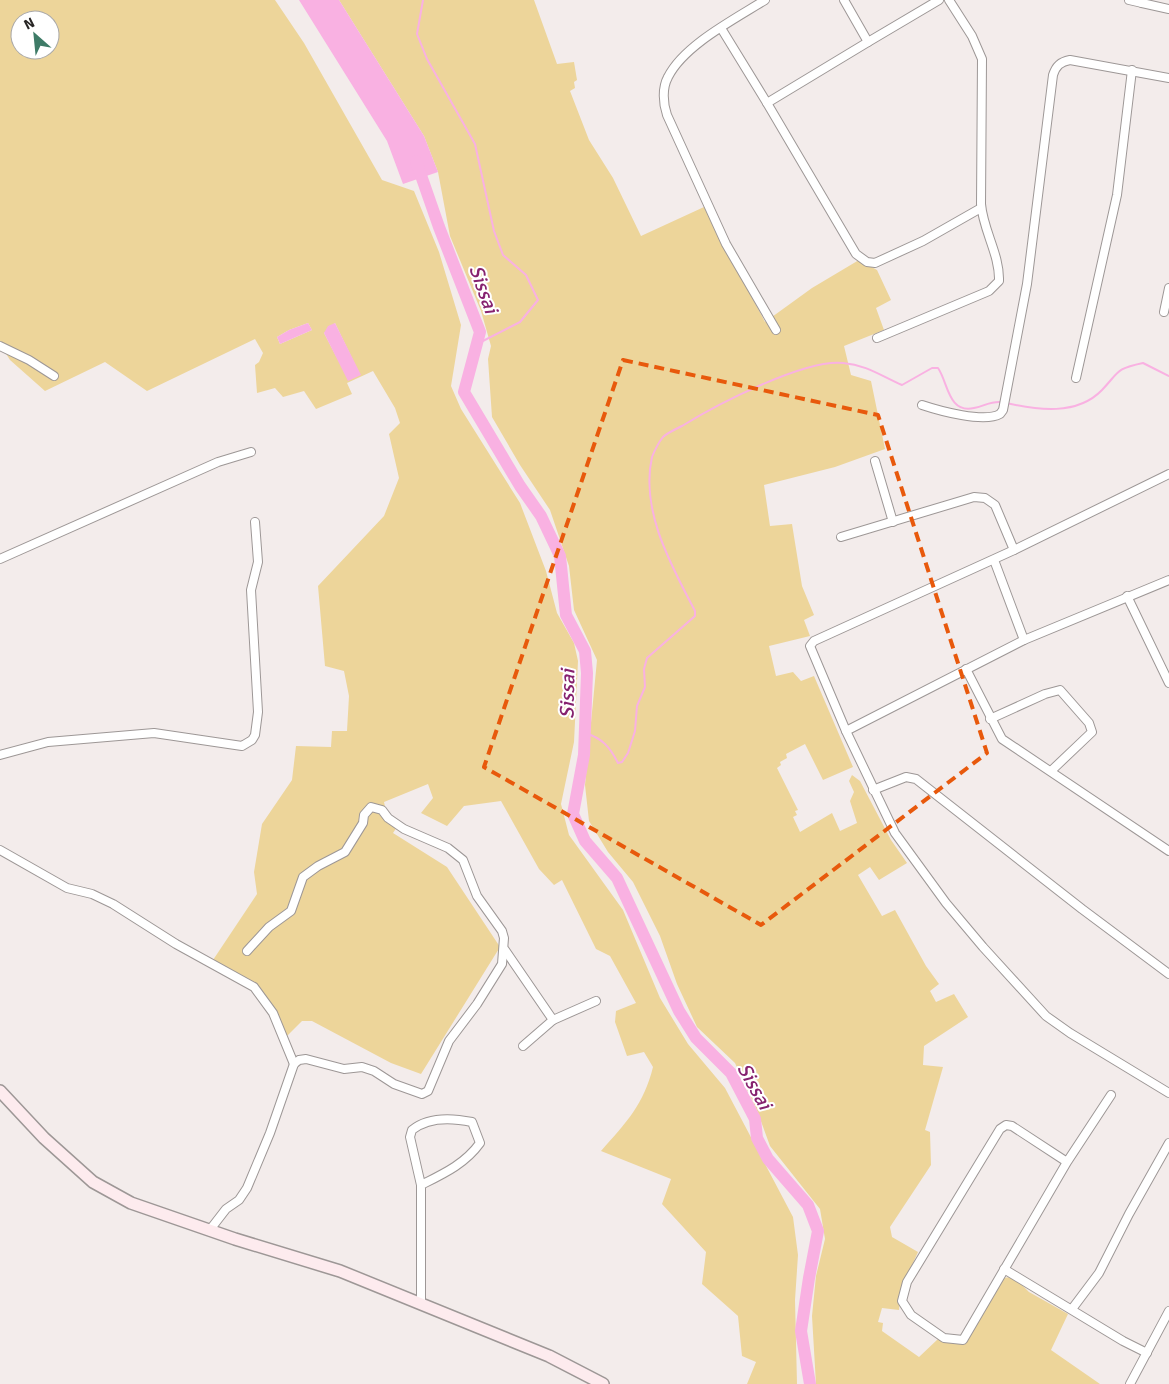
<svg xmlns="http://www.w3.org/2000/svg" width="1169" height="1384" font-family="Signika,sans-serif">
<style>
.green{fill:#edd59a;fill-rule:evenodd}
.water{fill:#f9b1e2}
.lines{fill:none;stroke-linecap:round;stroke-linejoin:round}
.stream{stroke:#f9b1e2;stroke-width:2}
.river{stroke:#f9b1e2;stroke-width:12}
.street-casing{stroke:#9d9796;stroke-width:10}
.secondary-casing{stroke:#9d9796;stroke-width:14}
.street{stroke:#fff;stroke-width:8}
.secondary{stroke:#fdebee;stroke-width:11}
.marked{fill:none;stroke:#e8590c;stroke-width:4;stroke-dasharray:10 6;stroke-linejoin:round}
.labels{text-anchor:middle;stroke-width:4;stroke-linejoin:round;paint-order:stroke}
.water-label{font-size:20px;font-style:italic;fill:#86226f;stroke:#fff}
</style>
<rect width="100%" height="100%" fill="#f3eceb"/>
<!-- green -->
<g class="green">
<path d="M0 0H275L304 43 382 180 414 191 439 252 461 325 451 386 461 409 520 503 546 571 557 613 574 643 578 661 574 742 561 804 569 835 623 910 660 998 688 1044 725 1088 793 1217 798 1255 795 1300 797 1384H747L756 1362 742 1356 738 1316 702 1284 706 1252 662 1204 671 1179 601 1151C626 1123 644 1104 653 1067L644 1052 627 1056 615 1022 616 1011 636 1003 610 956 596 949 562 880 554 885 539 869 501 801 464 806 447 826 421 813 433 798 428 784 384 802 388 820 397 827 393 833 447 867 500 947 421 1074 391 1063 312 1021H302L286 1037 276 1014 256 984 213 960 257 894 254 872 262 824 292 780 296 746 331 747 332 731H347L349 696 344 671 325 666 318 586 384 516 399 478 389 434 400 423 395 408 373 371 347 383 352 394 316 409 304 391 283 397 275 388 257 393 255 365 259 362 263 353 255 339 147 391 105 362 45 391 10 360 0 344ZM20 20H50V50H20ZM308 323 312 330 280 344 277 337 289 330ZM335 323 360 375 336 356 324 333Z"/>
<path d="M339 0H534L557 64 574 62 577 80 574 82 575 88 570 91 589 140 613 178 641 236 704 207 765 322 812 288 859 260 877 270 891 300 876 308 884 330 844 346 851 375 871 381 885 449 835 467 764 485 770 526 792 524 802 586 814 615 804 620 810 636 769 646 776 676 793 672 801 681 814 676 853 767 823 780 805 744 786 754 787 758 780 762 781 765 777 768 798 810 795 811 797 815 793 817 800 832 832 813 840 831 857 823 850 801 854 792 849 781 852 775 860 781 891 840 907 863 879 880 870 867 858 875 882 916 895 910 926 966 939 984 930 991 936 1002 954 994 968 1017 924 1046 923 1065 943 1067 925 1130 930 1132 931 1165 890 1227 892 1237 918 1252 901 1289 899 1310 882 1308 878 1322 883 1323 882 1331 919 1357 938 1339 966 1342 998 1284 1004 1278 1010 1277 1018 1281 1029 1292 1068 1314 1051 1350 1100 1384H816L812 1316 816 1276 825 1239 820 1209 770 1146 758 1113 735 1063 697 1027 677 984 660 936 633 882 608 852 589 821 585 785 597 660 574 610 569 566 550 510 520 465 492 417 488 359 491 346 481 311 450 236 438 172 424 136Z"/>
</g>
<!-- water -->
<g class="water">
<path d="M299 0H339L424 136 438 172 403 184 387 141Z"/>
<path d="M308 323 312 330 280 344 277 337 289 330Z"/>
<path d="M335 323 361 375 348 381 324 333 328 326Z"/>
</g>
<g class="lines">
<!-- stream -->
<g class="stream">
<path d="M423 0 417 34 427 59 475 144 494 231 503 255 526 275 538 300 520 322 477 344"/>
<path d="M1006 403C1037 410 1077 416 1102 390 1120 371 1115 369 1143 363L1169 376"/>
<path d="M585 733C602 738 610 747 618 763L622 762 628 753 635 731 637 706 645 687 644 669 647 658 695 616V611C671 565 640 510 652 457 654 452 659 442 663 437 667 433 676 429 682 426 716 405 804 359 843 363 867 365 881 376 902 385L932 368H938C948 382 948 414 974 408 985 406 990 401 1001 402"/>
</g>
<!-- river -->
<path class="river" d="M416 161 439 227 480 332 464 392 520 486 541 516 560 556 566 615 585 651 587 673 584 755 573 814 585 841 617 878 679 1011 696 1038 731 1073 755 1119 757 1138 768 1159 808 1205 818 1231 809 1278 801 1331 810 1384"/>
<defs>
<g id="street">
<path d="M765 0C735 19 684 45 668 77 662 88 663 103 667 115L726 244 776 330"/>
<path d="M844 0 868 42 939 0"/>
<path d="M1129 0 1142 3 1143 0"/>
<path d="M1142 3 1169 9"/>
<path d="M721 28 767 103 868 42"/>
<path d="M767 103 856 254 867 262 875 263 923 241 981 208"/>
<path d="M1164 312 1169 288"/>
<path d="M877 338 989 291 999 281C1000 255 983 230 981 204L982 59 972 36 949 0"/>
<path d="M0 346 29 360 54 376"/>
<path d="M1076 378 1117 195 1132 70"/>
<path d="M922 405C940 411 984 423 1000 414L1003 410 1027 284 1053 75C1056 66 1060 62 1070 60L1169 78"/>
<path d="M875 461 893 522"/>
<path d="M1169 474 1014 550 814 641 810 646 846 731 895 833 946 903 983 947 1046 1016 1070 1033 1169 1093"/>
<path d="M841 537 974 497 985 498 995 505 1014 550"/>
<path d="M0 559 218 462 251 452"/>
<path d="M994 560 1024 640"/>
<path d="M1127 596 1169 683"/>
<path d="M966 669 1002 739 1169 851"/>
<path d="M990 719 1045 694 1060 690 1089 723 1092 732 1051 771"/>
<path d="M846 731 1024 640 1169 580"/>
<path d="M0 755 48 742 154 733 242 746 252 740 255 735 258 712 251 590 258 562 255 522"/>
<path d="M873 790 906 777 916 779 1082 909 1169 974"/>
<path d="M0 850 67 888 92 894 113 904 176 944 254 987 273 1013 294 1064"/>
<path d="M505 950 553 1020 596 1001"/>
<path d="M523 1046 553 1020"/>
<path d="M1067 1162 1012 1126 1006 1125 1000 1129 907 1282 902 1301 911 1315 944 1338 963 1340 1067 1162 1111 1095"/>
<path d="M209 1231 226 1209 239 1200 247 1188 270 1133 294 1064 299 1060 306 1059 344 1069 362 1067 374 1071 394 1084 422 1094 428 1091 449 1041 477 1004 502 964 504 938 502 931 477 896 463 860 448 848 404 829 388 818 382 810 371 807 364 815 363 823 345 852 318 866 303 877 291 911 269 927 247 951"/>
<path d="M1004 1269 1123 1341 1147 1353"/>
<path d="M421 1303V1185L410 1137 412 1130C429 1116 453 1118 472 1122L480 1143C465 1164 443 1174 421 1185"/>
<path d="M1072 1309 1099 1273 1129 1214 1169 1143"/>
<path d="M1130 1384 1169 1311"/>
</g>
<path id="secondary" d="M0 1091 44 1138 93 1182 131 1203 235 1239 340 1271 549 1356 603 1384"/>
</defs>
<!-- street casing -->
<use href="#street" class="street-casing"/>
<!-- secondary casing -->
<use href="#secondary" class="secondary-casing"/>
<!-- street -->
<use href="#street" class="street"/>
<!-- secondary -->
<use href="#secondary" class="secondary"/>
</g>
<!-- marked area -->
<path class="marked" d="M623 360 878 415 987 753 761 925 484 767Z"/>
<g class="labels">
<!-- water labels -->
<g class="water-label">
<text transform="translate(484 289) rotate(70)" y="7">Sissai</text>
<text transform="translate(567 694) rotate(-89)" y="7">Sissai</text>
<text transform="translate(755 1086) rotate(61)" y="7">Sissai</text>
</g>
</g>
<!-- north arrow -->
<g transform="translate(35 35) rotate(333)"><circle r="24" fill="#ffffff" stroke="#a9a8a8"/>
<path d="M0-4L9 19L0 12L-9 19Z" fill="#3e7b67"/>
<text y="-8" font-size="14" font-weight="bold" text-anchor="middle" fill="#282625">N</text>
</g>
</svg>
